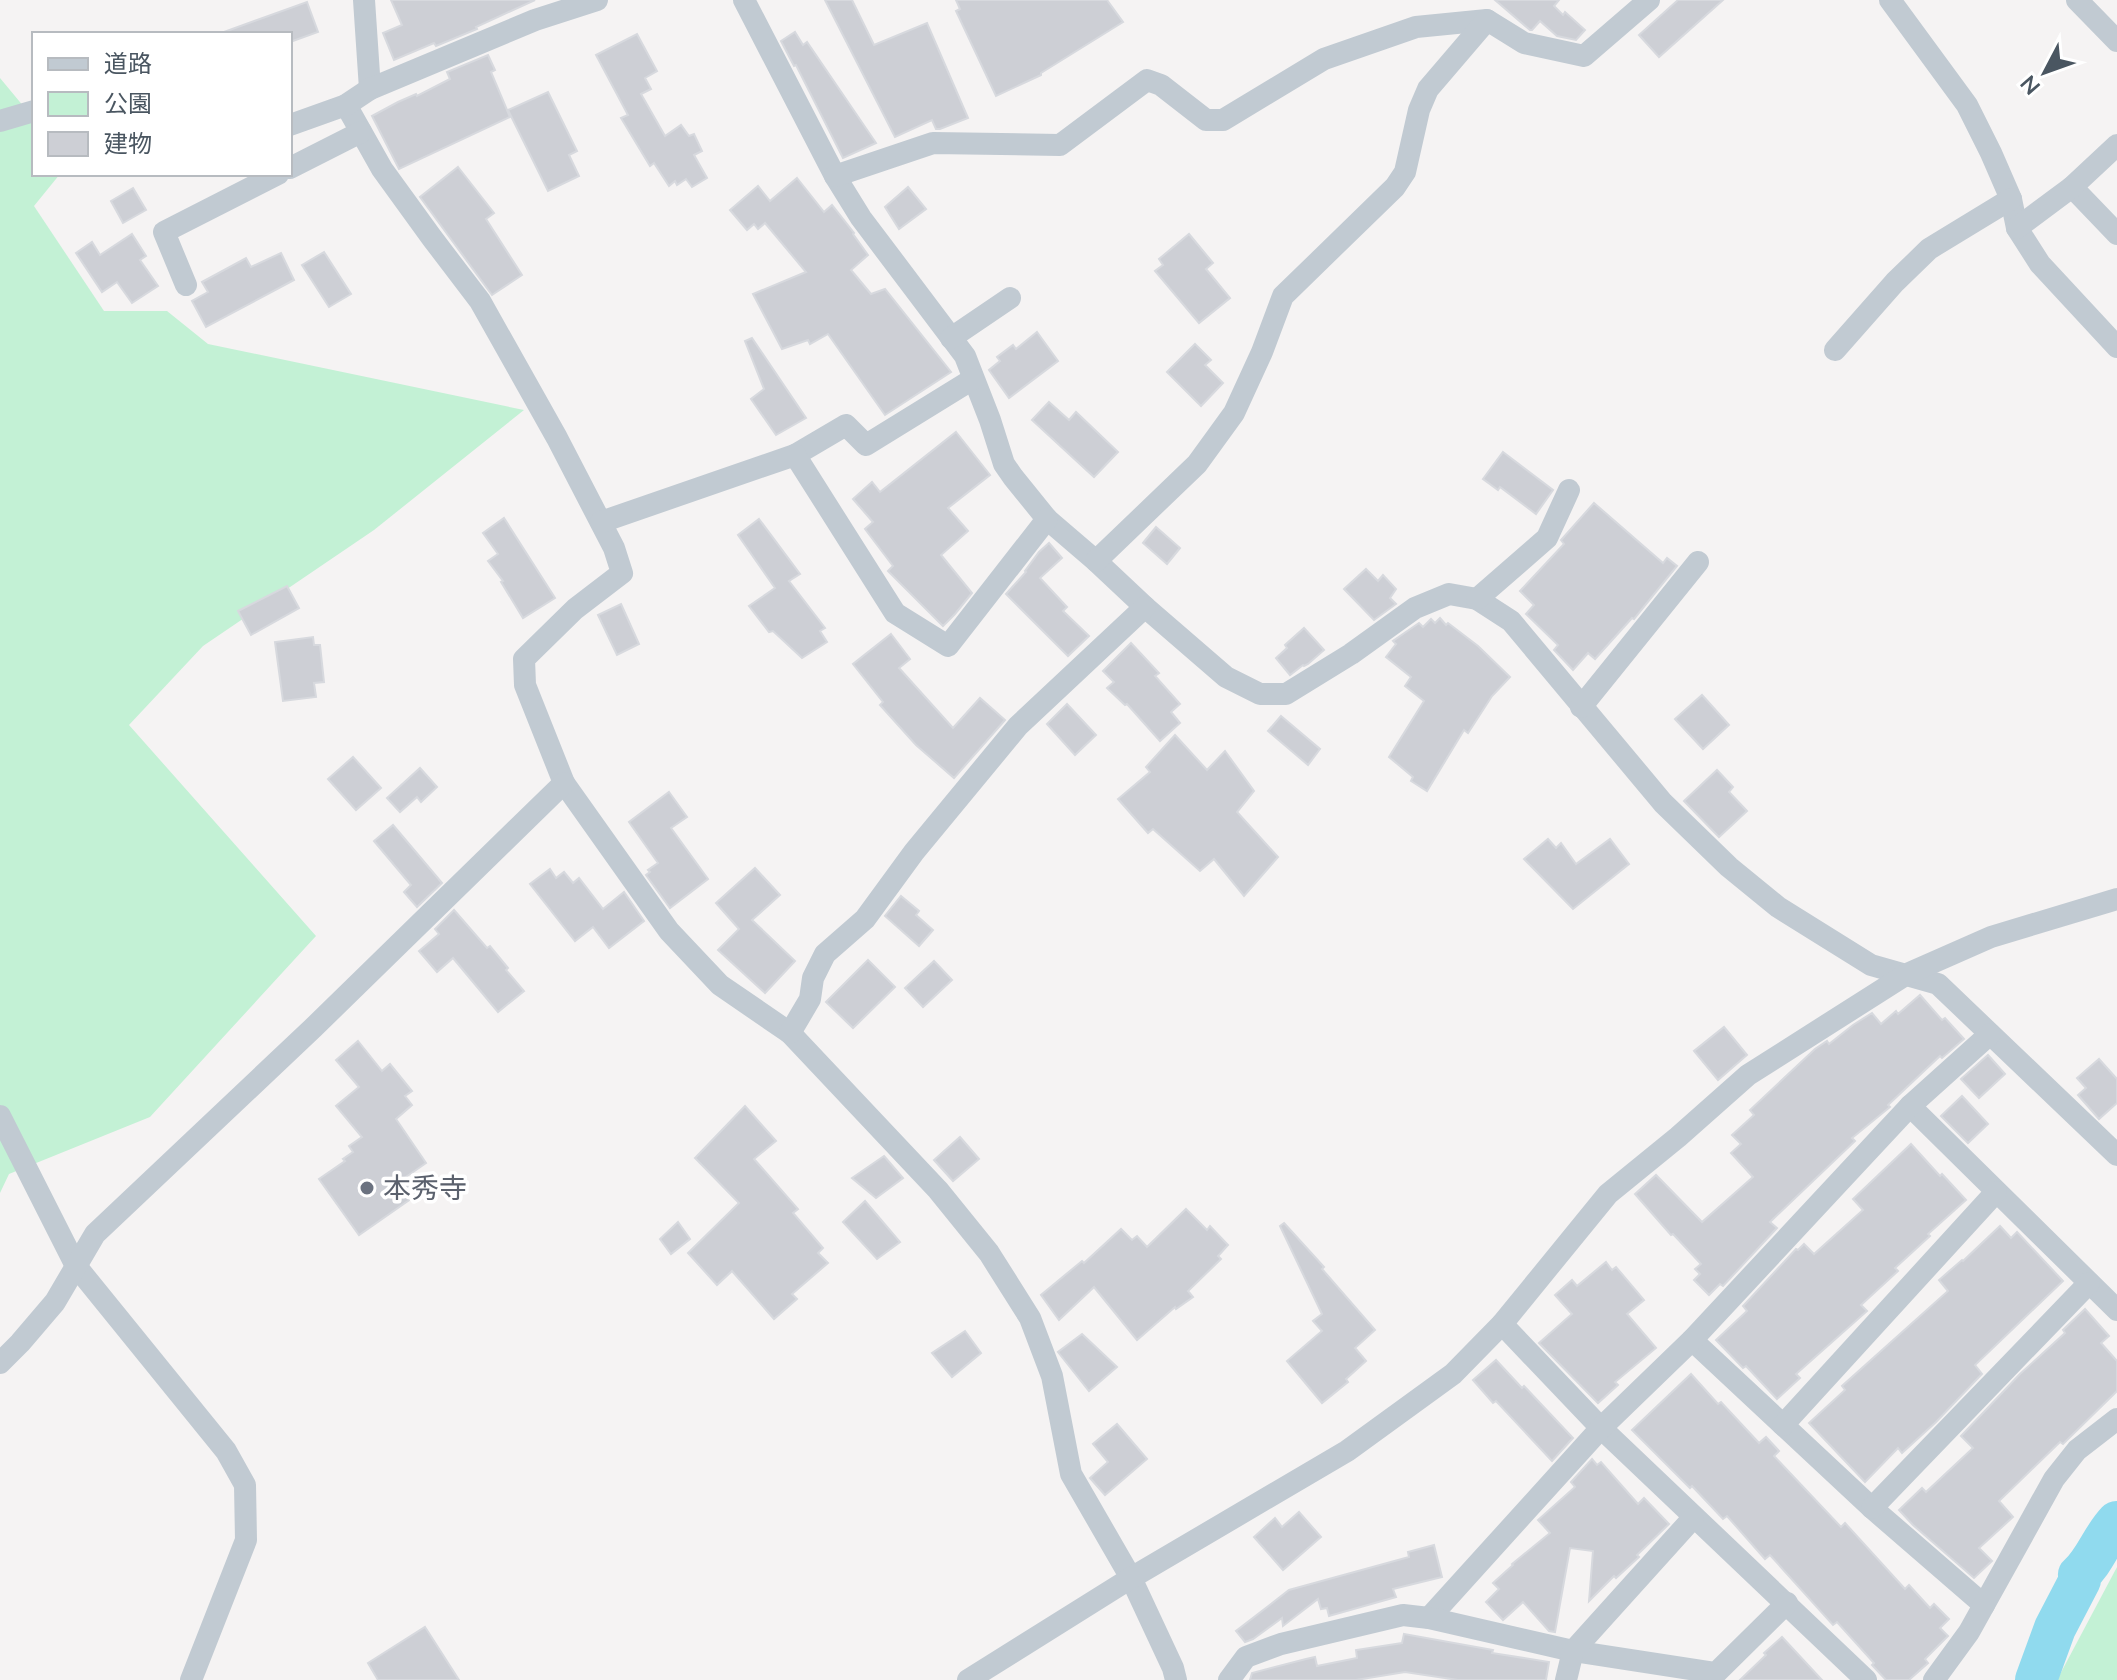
<svg xmlns="http://www.w3.org/2000/svg" width="2117" height="1680" font-family="Mulish,'Noto Sans JP',sans-serif">
<style>
.green{fill:#c3f1d5}
.lines{fill:none;stroke-linecap:round;stroke-linejoin:round}
.river{stroke:#90daee;stroke-width:42}
.building{fill:#cdcfd5;stroke:#d7d9de;stroke-width:2}
.street{stroke:#c1cad2;stroke-width:22}
.worship-dot{fill:#6b7280;stroke:#fff;stroke-width:3}
.labels{text-anchor:middle;stroke-width:7;stroke-linejoin:round;paint-order:stroke}
.worship-label{font-size:28px;fill:#5b616d;stroke:#fff;text-anchor:start}
</style>
<rect width="100%" height="100%" fill="#f5f3f3"/>
<!-- green -->
<g class="green">
<path d="M0 78 34 119V174H60L34 206 104 311H167L208 344 524 410 374 530 203 646 129 725 316 936 150 1117 9 1174 0 1193Z"/>
<path d="M2117 1567V1680H2057Z"/>
</g>
<g class="lines">
<!-- river -->
<path class="river" d="M2036 1680 2055 1628 2080 1580 2079 1575C2095 1561 2101 1539 2117 1522"/>
</g>
<!-- building -->
<g class="building">
<path d="M391 0H535L476 27 477 29 436 46 434 43 394 60 383 33 402 25Z"/>
<path d="M825 0H852L874 45 927 23 968 118 940 129H936L932 120 895 137Z"/>
<path d="M956 0H1107L1123 22 1041 73V75L996 96 956 11 960 9Z"/>
<path d="M1495 0H1559L1554 6 1563 15 1565 12 1585 30 1576 40 1557 36 1540 21 1532 30H1530Z"/>
<path d="M1678 0H1723L1659 57 1639 35Z"/>
<path d="M307 2 318 32 290 42V34H224V32Z"/>
<path d="M795 32 803 45 807 42 876 143 843 158 796 65 794 66 781 41Z"/>
<path d="M637 34 657 71 645 78 651 89 641 94 665 136 681 125 689 136 694 134 702 151 694 155 707 178 692 187 686 179 677 185 675 181 669 186 654 163 650 166 621 118 628 115 596 55Z"/>
<path d="M488 55 495 70 491 72 510 117 399 169 372 116 398 102 416 94 417 96 450 79 447 72Z"/>
<path d="M548 92 577 151 569 155 579 176 548 191 508 110Z"/>
<path d="M458 167 494 213 486 219 522 275 492 295 420 197Z"/>
<path d="M797 178 824 212 832 205 854 233 853 234 868 255 851 270 871 294 885 289 951 372 885 415 828 334 810 344 808 340 782 349 753 294 806 272 765 223 758 229 754 224 747 230 730 210 758 186 770 201Z"/>
<path d="M908 187 926 209 899 229 885 207Z"/>
<path d="M133 188 146 210 123 223 111 201Z"/>
<path d="M132 234 146 256 140 260 158 286 132 303 117 282 102 292 76 253 92 242 100 255Z"/>
<path d="M1189 234 1213 263 1206 269 1230 298 1199 323 1155 271 1163 265 1159 259Z"/>
<path d="M324 252 351 294 329 307 302 265Z"/>
<path d="M281 253 294 280 206 327 192 301 208 292 202 282 246 258 251 267Z"/>
<path d="M1037 332 1058 361 1009 398 989 370 1000 361 997 357 1013 345 1016 349Z"/>
<path d="M752 338 806 418 776 435 751 399 764 389 745 341Z"/>
<path d="M1195 344 1211 360 1205 365 1223 383 1201 406 1167 372Z"/>
<path d="M1049 402 1069 420 1076 412 1118 452 1094 477 1032 420Z"/>
<path d="M956 432 990 475 948 508 968 531 941 555 972 593 955 614 943 626 888 571 893 566 865 529 873 522 853 499 872 482 880 492Z"/>
<path d="M1503 452 1553 490 1536 514 1500 487 1498 490 1483 479Z"/>
<path d="M1594 503 1663 563 1667 558 1677 566 1634 619 1632 618 1595 659 1588 653 1573 670 1554 650 1558 645 1526 614 1534 605 1520 591 1564 544 1561 540Z"/>
<path d="M504 518 555 598 523 618 501 582 503 581 488 561 498 554 483 533Z"/>
<path d="M759 519 800 574 789 581 825 628 820 631 827 642 802 658 773 631 769 632 749 606 775 588 738 535Z"/>
<path d="M1156 527 1180 548 1167 564 1143 543Z"/>
<path d="M1049 543 1062 558 1040 578 1067 607 1063 611 1089 636 1068 656 1006 594 1026 572 1025 571 1039 552Z"/>
<path d="M1366 569 1378 581 1383 575 1396 589 1390 598 1396 604 1374 620 1344 589Z"/>
<path d="M287 586 299 608 251 635 238 611Z"/>
<path d="M621 604 639 644 617 655 598 615Z"/>
<path d="M1440 618 1446 625 1448 623 1478 646 1510 677 1492 696 1468 733 1464 730 1427 791 1411 781 1413 777 1389 757 1424 701 1405 686 1411 677 1386 657 1396 644 1393 641 1419 623 1423 627 1431 619 1435 623Z"/>
<path d="M1304 628 1324 650 1308 664 1304 666 1303 665 1290 675 1276 658 1287 648 1285 645Z"/>
<path d="M891 634 910 659 899 668 953 728 980 698 1005 720 954 778 916 745 880 705 883 702 853 664Z"/>
<path d="M313 637 314 645H320L324 682 314 683 316 697 283 701 275 642Z"/>
<path d="M1131 643 1159 673 1155 676 1180 704 1171 712 1180 723 1160 741 1127 704 1125 705 1107 688 1114 682 1103 671Z"/>
<path d="M1702 695 1729 725 1703 749 1675 719Z"/>
<path d="M1067 704 1096 735 1075 755 1047 724Z"/>
<path d="M1281 716 1320 749 1308 765 1268 731Z"/>
<path d="M1175 735 1207 770 1225 751 1254 791 1237 812 1278 857 1244 896 1214 859 1200 871 1153 829 1148 833 1118 799 1150 772 1146 767Z"/>
<path d="M353 757 381 788 356 810 328 779Z"/>
<path d="M420 768 437 787 421 802 417 797 400 812 387 798Z"/>
<path d="M1717 770 1733 787 1729 792 1747 811 1719 837 1684 801Z"/>
<path d="M669 792 687 817 671 828 708 879 670 908 646 875 650 872 648 870 658 863 629 822Z"/>
<path d="M393 825 442 883 417 907 404 892 411 885 374 841Z"/>
<path d="M1548 839 1556 848 1561 843 1576 864 1610 839 1629 864 1573 909 1524 859Z"/>
<path d="M755 868 780 895 752 920 795 961 765 993 718 950 739 929 716 903Z"/>
<path d="M550 869 556 878 564 872 573 883 579 878 603 909 624 892 644 921 609 948 593 927 575 941 530 884Z"/>
<path d="M901 896 919 911 916 915 933 930 919 946 885 916Z"/>
<path d="M454 910 487 948 490 946 508 968 506 970 524 991 498 1012 453 958 437 972 419 951 439 934 435 929Z"/>
<path d="M868 960 895 987 853 1028 826 1002Z"/>
<path d="M934 961 952 980 923 1007 905 988Z"/>
<path d="M1920 995 1942 1020 1945 1018 1964 1039 1942 1058 1940 1056 1888 1105 1890 1107 1852 1138 1855 1141 1770 1222 1777 1228 1723 1286 1720 1284 1709 1295 1694 1280 1700 1274 1695 1269 1701 1264 1673 1234 1671 1235 1635 1194 1656 1175 1702 1222 1753 1177 1731 1153 1741 1144 1732 1135 1754 1115 1750 1110 1815 1049 1827 1041 1829 1044 1853 1025 1872 1013 1881 1024 1896 1011 1898 1014Z"/>
<path d="M1724 1027 1747 1055 1718 1080 1694 1051Z"/>
<path d="M358 1041 382 1071 390 1064 412 1091 405 1096 412 1105 396 1119 426 1163 403 1179 415 1196 359 1235 319 1179 345 1161 343 1159 353 1152 349 1146 362 1137 336 1106 359 1087 336 1060Z"/>
<path d="M1988 1055 2005 1074 1979 1098 1961 1079Z"/>
<path d="M2099 1059 2117 1079V1103L2099 1119 2078 1095 2086 1088 2077 1078Z"/>
<path d="M1962 1096 1988 1124 1968 1143 1941 1116Z"/>
<path d="M745 1106 776 1141 754 1159 798 1209 793 1213 823 1248 818 1253 828 1263 792 1294 797 1299 774 1319 732 1271 717 1285 688 1253 739 1203 695 1158Z"/>
<path d="M960 1137 979 1159 953 1181 934 1160Z"/>
<path d="M1911 1144 1940 1176 1942 1174 1966 1200 1928 1234 1930 1236 1895 1268 1898 1271 1861 1305 1867 1311 1796 1374 1800 1378 1777 1399 1746 1366 1743 1368 1716 1340 1747 1311 1743 1306 1796 1249 1798 1250 1804 1244 1814 1254 1863 1210 1853 1199Z"/>
<path d="M884 1156 903 1178 876 1198 852 1178Z"/>
<path d="M865 1201 900 1242 877 1259 843 1222Z"/>
<path d="M1186 1209 1207 1230 1210 1226 1228 1245 1218 1256 1221 1259 1188 1291 1193 1297 1176 1309 1175 1307 1137 1340 1094 1287 1059 1320 1041 1295 1082 1261 1084 1263 1121 1229 1132 1240 1137 1236 1147 1247Z"/>
<path d="M678 1222 690 1239 671 1254 660 1239Z"/>
<path d="M1284 1223 1324 1267 1322 1269 1375 1330 1355 1348 1366 1361 1346 1379 1348 1382 1322 1403 1287 1361 1322 1331 1313 1321 1322 1314 1280 1226Z"/>
<path d="M2000 1226 2011 1238 2017 1232 2063 1281 1975 1365 1982 1374 1936 1422 1902 1453 1898 1448 1865 1482 1809 1423 1845 1390 1842 1386 1948 1291 1939 1280 1962 1260 1963 1261Z"/>
<path d="M1606 1262 1612 1270 1616 1267 1644 1300 1627 1314 1656 1348 1615 1382 1618 1385 1598 1403 1539 1343 1572 1314 1555 1295 1572 1280 1577 1286Z"/>
<path d="M2085 1309 2109 1336 2101 1343 2117 1361V1391L2063 1444 2060 1442 1999 1501 2013 1517 1979 1548 1992 1561 1974 1578 1913 1525 1899 1510 1922 1488 1926 1492 1973 1448 1961 1436 2020 1374 2065 1333 2063 1330Z"/>
<path d="M965 1331 981 1353 952 1377 932 1353Z"/>
<path d="M1082 1334 1117 1367 1089 1391 1058 1352Z"/>
<path d="M1496 1360 1522 1388 1524 1386 1573 1438 1552 1461 1496 1401 1493 1403 1473 1380Z"/>
<path d="M1691 1374 1718 1404 1721 1402 1759 1443 1766 1437 1779 1451 1774 1456 1841 1527 1845 1523 1905 1589 1909 1585 1930 1608 1934 1604 1949 1619 1940 1628 1948 1636 1925 1659 1928 1663 1909 1680H1886L1872 1665 1874 1663 1837 1622 1833 1625 1770 1555 1765 1559 1727 1516 1723 1519 1692 1486 1690 1488 1632 1430Z"/>
<path d="M1117 1424 1147 1459 1105 1495 1090 1478 1108 1462 1093 1444Z"/>
<path d="M1592 1459 1597 1465 1601 1462 1638 1504 1644 1498 1669 1524 1637 1555 1639 1557 1616 1578 1614 1576 1589 1601 1593 1551 1570 1548 1555 1632 1549 1631 1523 1602 1503 1620 1486 1602 1499 1589 1493 1583 1513 1565 1512 1564 1550 1533 1538 1520 1575 1487 1571 1482Z"/>
<path d="M1299 1512 1321 1537 1283 1570 1254 1537 1275 1518 1282 1527Z"/>
<path d="M1434 1545 1442 1577 1393 1589 1396 1597 1329 1616 1327 1608 1321 1609 1318 1599 1283 1626 1282 1618 1253 1639 1245 1642 1236 1631 1289 1590 1409 1557 1408 1552Z"/>
<path d="M425 1627 459 1680H378L368 1663Z"/>
<path d="M1404 1634 1493 1650 1492 1653 1549 1662 1546 1680H1458L1405 1672 1356 1680H1250L1252 1673 1306 1659 1315 1657 1317 1666 1357 1658 1356 1650 1402 1643Z"/>
<path d="M1782 1637 1822 1680H1740L1766 1655 1764 1653Z"/>
</g>
<g class="lines">
<!-- street -->
<g class="street">
<path d="M364 0 370 89"/>
<path d="M744 0 835 176 861 218 965 356 990 420 1004 464 1013 477 1047 519 1096 561 1145 607 1226 677 1260 694H1286L1351 654 1415 608 1449 594 1477 599 1511 621 1663 803 1729 867 1778 907 1871 965 1938 984 2117 1155"/>
<path d="M1890 0 1967 105 1991 153 2011 199 2017 228 2040 264 2117 347"/>
<path d="M2077 0 2117 41"/>
<path d="M346 105 382 169 432 238 480 301 557 438 614 548 622 573 575 609 524 659 525 685 564 783 669 931 720 985 790 1033 938 1190 989 1253 1030 1318 1052 1376 1071 1474 1131 1578 1173 1668 1176 1680"/>
<path d="M0 121 34 111"/>
<path d="M290 125 346 105 370 89 535 20 597 0"/>
<path d="M290 168 361 132"/>
<path d="M835 176 933 143 1060 145 1147 80 1161 85 1206 120H1223L1324 59 1416 27 1487 20"/>
<path d="M2072 187 2117 234"/>
<path d="M2017 228 2072 187 2117 145"/>
<path d="M186 285 164 232 278 174"/>
<path d="M951 338 1010 298"/>
<path d="M1835 350 1895 282 1929 249 2011 199"/>
<path d="M795 455 846 425 866 445 973 379"/>
<path d="M601 522 795 455 895 613 948 646 1047 519"/>
<path d="M1096 561 1197 464 1234 413 1262 352 1283 296 1395 187 1405 172 1419 110 1428 89 1487 20 1524 43 1584 56 1649 0"/>
<path d="M1477 599 1547 538 1569 490"/>
<path d="M1581 707 1698 562"/>
<path d="M790 1033 810 999 813 978 825 954 865 919 914 852 1018 726 1145 607"/>
<path d="M1910 1106 2117 1310"/>
<path d="M0 1116 76 1266 226 1451 245 1485 246 1540 191 1680"/>
<path d="M1502 1324 1601 1428 1866 1680"/>
<path d="M1692 1340 1872 1508 1984 1605"/>
<path d="M0 1363 20 1343 55 1302 95 1234 313 1028 564 783"/>
<path d="M1783 1425 1996 1192"/>
<path d="M1872 1508 2089 1283"/>
<path d="M1429 1618 1601 1428 1692 1340 1910 1106 1990 1034"/>
<path d="M968 1680 1131 1578 1347 1451 1453 1374 1502 1324 1608 1194 1678 1137 1748 1075 1907 974 1991 937 2117 899"/>
<path d="M1229 1680 1246 1657 1281 1644 1403 1615 1429 1618 1573 1651 1716 1673 1787 1603"/>
<path d="M1566 1680 1573 1651 1693 1518"/>
<path d="M1934 1680 1969 1632 2054 1479 2077 1450 2117 1419"/>
</g>
</g>
<!-- markers -->
<circle class="worship-dot" cx="367" cy="1188" r="8"/>
<g class="labels">
<!-- worship labels -->
<g class="worship-label">
<text x="383" y="1198">本秀寺</text>
</g>
</g>
<!-- legend -->
<rect x="32" y="32" width="260" height="144" fill="#ffffff" stroke="#b7bbc0" stroke-width="2"/>
<rect x="48" y="58" width="40" height="12" fill="#c1cad2" stroke="#b7bbc0" stroke-width="2"/>
<text x="104" y="72" font-size="24" fill="#4a5661">道路</text>
<rect x="48" y="92" width="40" height="24" fill="#c3f1d5" stroke="#b7bbc0" stroke-width="2"/>
<text x="104" y="112" font-size="24" fill="#4a5661">公園</text>
<rect x="48" y="132" width="40" height="24" fill="#cdcfd5" stroke="#b7bbc0" stroke-width="2"/>
<text x="104" y="152" font-size="24" fill="#4a5661">建物</text>
<!-- north arrow -->
<g transform="translate(2045 72) rotate(229)" stroke="#ffffff" stroke-width="6" paint-order="stroke">
<path d="M0-6L14 30L0 20L-14 30Z" fill="#4a5661"/>
<text y="-12" font-size="22" font-weight="bold" text-anchor="middle" fill="#4a5661">N</text>
</g>
</svg>
